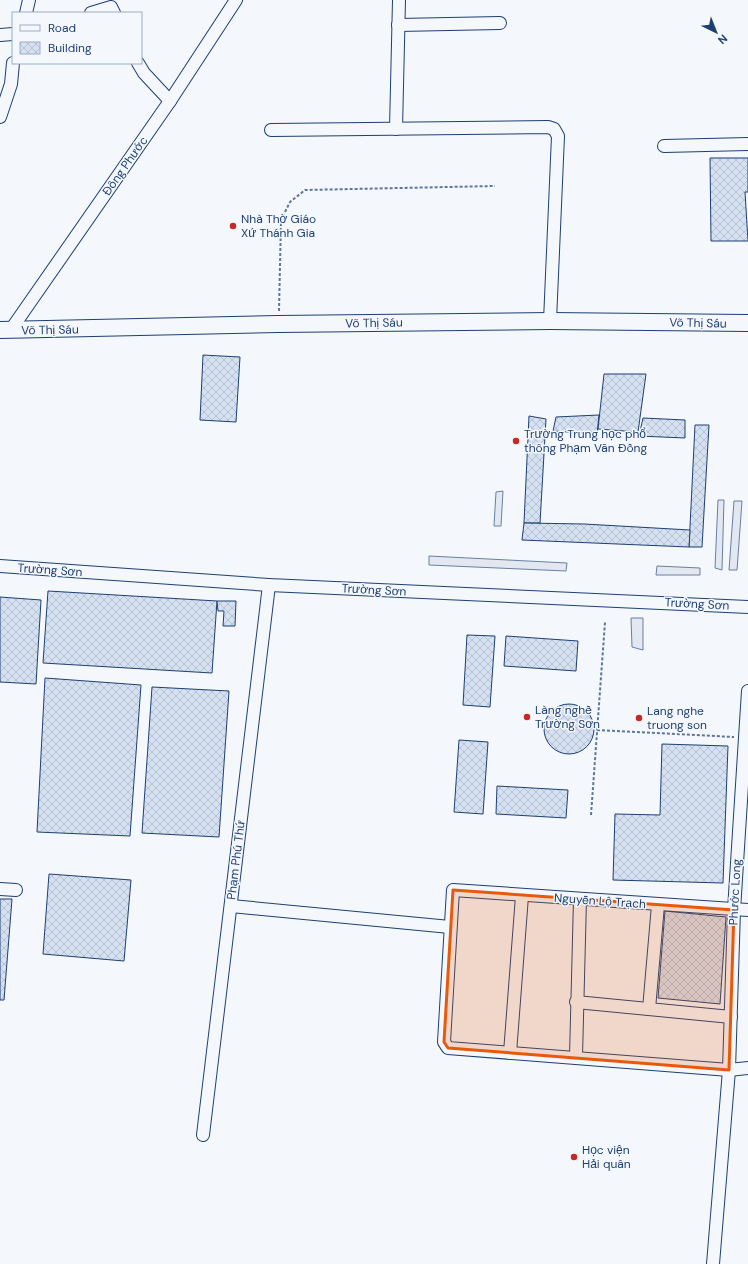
<svg xmlns="http://www.w3.org/2000/svg" width="748" height="1264" font-family="'DM Sans',sans-serif">
<style>
.parking{fill:#e3e8f0;stroke:#687fa3}
.building{fill:url(#building-cross-hatch);stroke:#1d3f73}
.lines{fill:none;stroke-linecap:round;stroke-linejoin:round}
.minor-casing{stroke:#1d3f73;stroke-width:14}
.major-casing{stroke:#1d3f73;stroke-width:18}
.path{stroke:#5e769c;stroke-width:2;stroke-dasharray:3 2;stroke-linecap:butt}
.minor{stroke:#f4f7fb;stroke-width:12}
.major{stroke:#f4f7fb;stroke-width:16}
.marked{fill:#e8590c;fill-opacity:0.2;stroke:#e8590c;stroke-width:3;stroke-linejoin:round}
.poi-dot{fill:#c62828;stroke:#f4f7fb;stroke-width:1.5}
.labels{text-anchor:middle;stroke-width:3;stroke-linejoin:round;paint-order:stroke}
.street-label{font-size:12px;fill:#1d3f73;stroke:#f4f7fb}
.poi-label{font-size:12px;fill:#1d3f73;stroke:#f4f7fb;text-anchor:start}
</style>
<defs>
<pattern id="building-cross-hatch" width="8" height="8" patternUnits="userSpaceOnUse"><rect width="8" height="8" fill="#d5e0f0"/><path d="M0 0l8 8M0 8l8-8" fill="none" stroke="#b6c1d1"/></pattern>
</defs>
<rect width="100%" height="100%" fill="#f4f7fb"/>
<!-- parking -->
<g class="parking">
<path d="M503 491 501 526H494L496 492Z"/>
<path d="M718 500H724L722 570 715 568Z"/>
<path d="M734 501H742L737 570H729Z"/>
<path d="M429 556 567 563 566 571 429 565Z"/>
<path d="M657 566 700 568V575H656Z"/>
<path d="M631 618H643V650L632 647Z"/>
</g>
<!-- building -->
<g class="building">
<path d="M710 158H748V192H745L748 241H711Z"/>
<path d="M203 355 240 357 236 422 200 420Z"/>
<path d="M604 374H646L638 432 598 429Z"/>
<path d="M599 415 597 434 553 431 556 417Z"/>
<path d="M529 416 546 419 540 523H524Z"/>
<path d="M643 418 685 420V438L639 436Z"/>
<path d="M695 425H709L702 547H689Z"/>
<path d="M524 523 584 524 690 530 689 547 522 540Z"/>
<path d="M48 591 217 601 212 673 43 663Z"/>
<path d="M0 597 41 600 36 684 0 682Z"/>
<path d="M217 601H236L235 626H223L224 611H218Z"/>
<path d="M467 635 495 636 490 707 463 705Z"/>
<path d="M506 636 578 641 576 671 504 666Z"/>
<path d="M45 678 141 685 130 836 37 832Z"/>
<path d="M152 687 229 691 219 837 142 833Z"/>
<circle cx="569" cy="729" r="25"/>
<path d="M459 740 488 742 483 814 454 812Z"/>
<path d="M662 744 728 746 723 883 613 880 615 814 660 815Z"/>
<path d="M497 786 568 790 566 818 496 814Z"/>
<path d="M49 874 131 880 124 961 43 954Z"/>
<path d="M0 899H12L4 1000H0Z"/>
<path d="M665 911 726 917 720 1004 658 998Z"/>
</g>
<g class="lines">
<defs>
<g id="minor">
<path d="M26 13 29 0"/>
<path d="M91 13 111 7 114 13"/>
<path d="M398 25 500 23"/>
<path d="M0 35 13 34"/>
<path d="M138 63 144 73 170 101"/>
<path d="M0 117 11 84 13 63"/>
<path d="M396 129 399 0"/>
<path d="M271 130 548 127 554 129 558 136 550 321"/>
<path d="M664 146 748 144"/>
<path d="M10 331 170 101 236 0"/>
<path d="M0 566 269 585 748 607"/>
<path d="M0 889 16 890"/>
<path d="M231 906 450 927"/>
<path d="M748 910 453 890 444 1042 448 1048 729 1070 748 1068"/>
<path d="M576 1002 731 1017"/>
<path d="M649 1009 658 905"/>
<path d="M510 1053 522 896"/>
<path d="M576 1057 580 899"/>
<path d="M203 1135 269 585"/>
<path d="M713 1264 729 1070 734 910 748 691"/>
</g>
<path id="major" d="M0 330 278 324 550 321 748 323"/>
</defs>
<!-- minor casing -->
<use href="#minor" class="minor-casing"/>
<!-- major casing -->
<use href="#major" class="major-casing"/>
<!-- path -->
<g class="path">
<path d="M279 311 281 220 290 202 305 190 495 186"/>
<path d="M597 730 734 737"/>
<path d="M591 815 605 622"/>
</g>
<!-- minor -->
<use href="#minor" class="minor"/>
<!-- major -->
<use href="#major" class="major"/>
</g>
<!-- marked area -->
<path class="marked" d="M453 890 734 910 729 1070 448 1048 444 1042Z"/>
<!-- markers -->
<g class="poi-dot">
<circle cx="233" cy="226" r="4"/>
<circle cx="516" cy="441" r="4"/>
<circle cx="527" cy="717" r="4"/>
<circle cx="639" cy="718" r="4"/>
<circle cx="574" cy="1157" r="4"/>
</g>
<g class="labels">
<!-- street labels -->
<g class="street-label">
<text transform="translate(125 166) rotate(-55)" y="4">Đông Phước</text>
<text transform="translate(374 323) rotate(-1)" y="4">Võ Thị Sáu</text>
<text transform="translate(698 323) rotate(1)" y="4">Võ Thị Sáu</text>
<text transform="translate(50 330) rotate(-1)" y="4">Võ Thị Sáu</text>
<text transform="translate(50 570) rotate(4)" y="4">Trường Sơn</text>
<text transform="translate(374 590) rotate(3)" y="4">Trường Sơn</text>
<text transform="translate(697 604) rotate(3)" y="4">Trường Sơn</text>
<text transform="translate(236 860) rotate(-83)" y="4">Phạm Phú Thứ</text>
<text transform="translate(735 892) rotate(-87)" y="4">Phước Long</text>
<text transform="translate(600 901) rotate(4)" y="4">Nguyễn Lộ Trạch</text>
</g>
<!-- poi labels -->
<g class="poi-label">
<text x="241" y="223">Nhà Thờ Giáo<tspan x="241" dy="14">Xứ Thánh Gia</tspan></text>
<text x="524" y="438">Trường Trung học phổ<tspan x="524" dy="14">thông Phạm Văn Đồng</tspan></text>
<text x="535" y="714">Làng nghề<tspan x="535" dy="14">Trường Sơn</tspan></text>
<text x="647" y="715">Lang nghe<tspan x="647" dy="14">truong son</tspan></text>
<text x="582" y="1154">Học viện<tspan x="582" dy="14">Hải quân</tspan></text>
</g>
</g>
<!-- legend -->
<rect x="12" y="12" width="130" height="52" fill="#f4f7fb" stroke="#9eadc5"/>
<rect x="20" y="25" width="20" height="6" fill="#f4f7fb" stroke="#9eadc5"/>
<text x="48" y="32" font-size="12" fill="#1d3f73">Road</text>
<rect x="20" y="42" width="20" height="12" fill="url(#building-cross-hatch)" stroke="#9eadc5"/>
<text x="48" y="52" font-size="12" fill="#1d3f73">Building</text>
<!-- north arrow -->
<g transform="translate(716 32) rotate(137)" stroke="#f4f7fb" stroke-width="3" paint-order="stroke">
<path d="M0-3L7 15L0 10L-7 15Z" fill="#1d3f73"/>
<text y="-6" font-size="11" font-weight="bold" text-anchor="middle" fill="#1d3f73">N</text>
</g>
</svg>
